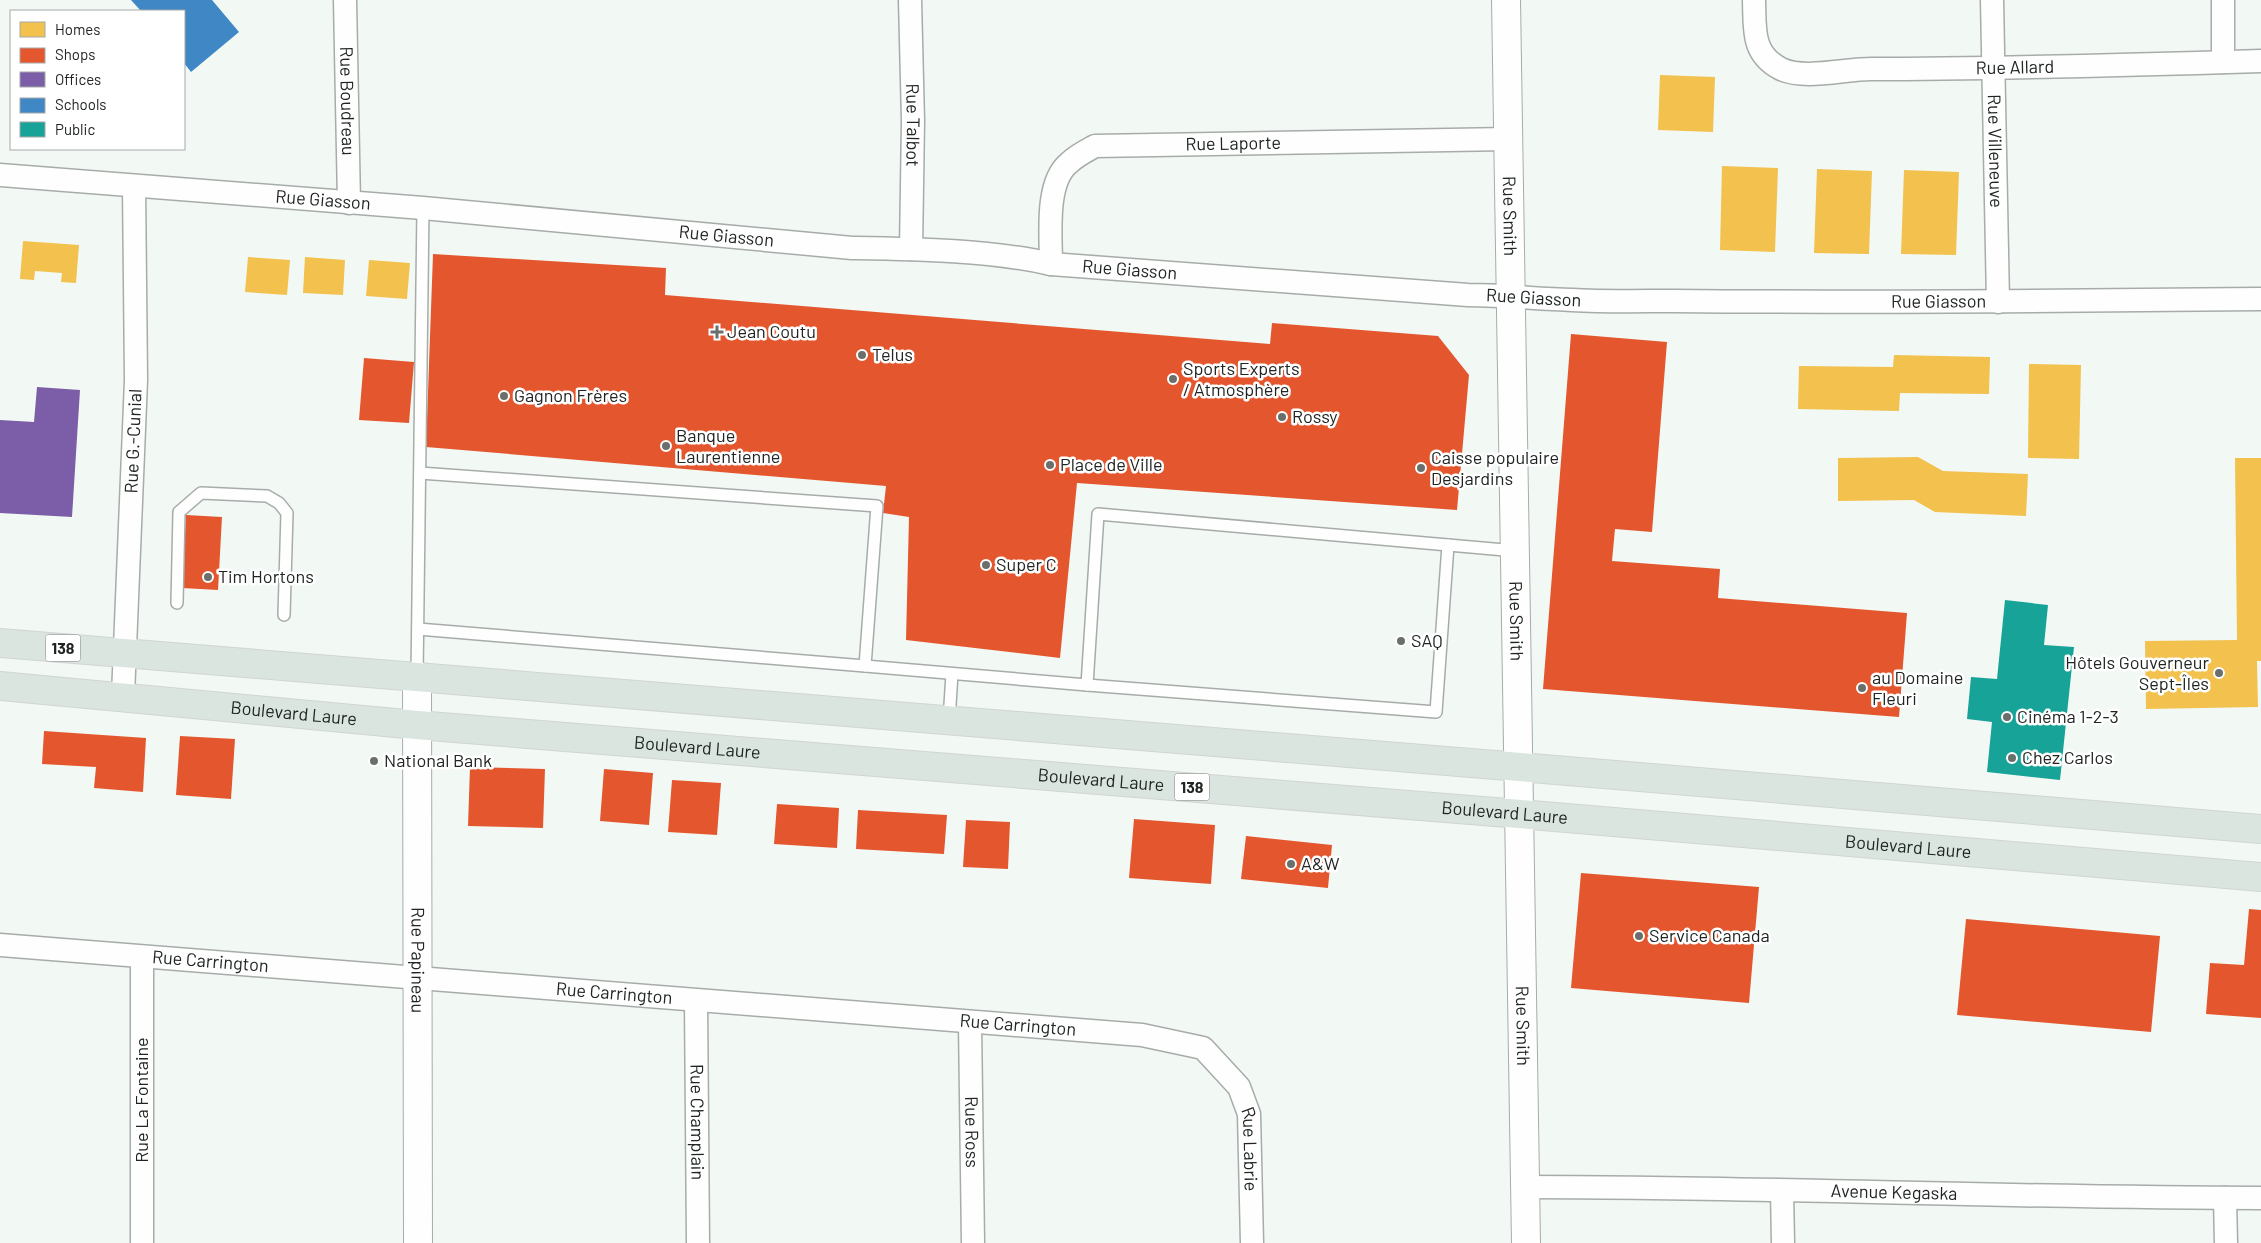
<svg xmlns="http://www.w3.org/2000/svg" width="2261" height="1243" font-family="Barlow,sans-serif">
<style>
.homes{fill:#f2c14e}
.shops{fill:#e4572e}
.offices{fill:#7b5ea7}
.schools{fill:#3f88c5}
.public{fill:#17a398}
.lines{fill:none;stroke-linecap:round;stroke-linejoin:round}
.lane-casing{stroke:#a7aca9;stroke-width:14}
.street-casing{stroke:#a7aca9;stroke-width:25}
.secondary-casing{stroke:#a7aca9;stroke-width:30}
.highway-casing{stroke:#d2d5d3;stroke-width:30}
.lane{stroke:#fdfefd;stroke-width:11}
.street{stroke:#fdfefd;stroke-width:22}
.secondary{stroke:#fdfefd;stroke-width:28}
.highway{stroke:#d9e5de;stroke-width:28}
.poi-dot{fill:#6a6f6c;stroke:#fff;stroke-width:2}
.labels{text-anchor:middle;stroke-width:5;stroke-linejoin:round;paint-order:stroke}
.shield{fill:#fff;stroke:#636664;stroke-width:1}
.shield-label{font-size:16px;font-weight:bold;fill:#202522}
.street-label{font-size:18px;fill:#202522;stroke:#fff}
.poi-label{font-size:18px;fill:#202522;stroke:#fff;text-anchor:start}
</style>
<rect width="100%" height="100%" fill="#f2f9f4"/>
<!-- homes -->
<g class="homes">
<path d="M1660 75 1715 77 1713 132 1658 130Z"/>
<path d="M1722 166 1778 168 1775 252 1720 250Z"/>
<path d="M1817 169 1872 171 1869 254 1814 253Z"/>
<path d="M1904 170 1959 172 1956 255 1901 254Z"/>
<path d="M23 241 79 245 76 283 61 282 62 273 35 271 34 280 20 279Z"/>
<path d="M248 257 290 260 287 295 245 292Z"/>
<path d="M305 257 345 260 343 295 303 293Z"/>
<path d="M369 260 410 263 407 299 366 296Z"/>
<path d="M1894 355 1990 357 1989 394 1900 393 1899 411 1798 409 1799 366 1893 367Z"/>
<path d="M2029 364 2081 365 2079 459 2028 458Z"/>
<path d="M1918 457 1943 471 2028 474 2026 516 1935 512 1914 500 1838 501V458Z"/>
<path d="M2235 458H2261V661H2257L2258 707 2146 709 2145 641 2237 640Z"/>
</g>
<!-- shops -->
<g class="shops">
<path d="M433 254 666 268 665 295 1270 344 1272 323 1438 336 1469 375 1457 510 1077 483 1060 658 906 640 909 517 883 513 886 486 426 447Z"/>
<path d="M1571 334 1667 342 1652 532 1615 529 1612 561 1720 569 1718 598 1907 613 1899 717 1543 689Z"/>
<path d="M364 358 414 362 409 423 359 420Z"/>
<path d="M186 515 222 517 218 590 182 588Z"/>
<path d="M44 731 146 738 143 792 94 788 96 767 42 764Z"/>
<path d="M180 736 235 739 231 799 176 795Z"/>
<path d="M470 767 545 769 543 828 468 826Z"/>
<path d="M604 769 653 773 649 825 600 821Z"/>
<path d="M672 780 721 783 717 835 668 832Z"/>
<path d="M777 804 839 808 837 848 774 844Z"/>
<path d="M858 810 947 815 944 854 856 849Z"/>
<path d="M1134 819 1215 825 1211 884 1129 878Z"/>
<path d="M966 820 1010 822 1008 869 963 867Z"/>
<path d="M1246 836 1332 845 1328 888 1241 879Z"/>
<path d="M1581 873 1759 887 1749 1003 1571 988Z"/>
<path d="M2249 909 2261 910V1018L2206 1014 2210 963 2244 965Z"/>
<path d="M1966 919 2160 936 2151 1032 1957 1015Z"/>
</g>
<!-- offices -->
<path class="offices" d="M37 387 80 390 72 517 0 513V420L34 422Z"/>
<!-- schools -->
<path class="schools" d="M131 0H212L239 32 191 72 184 63V11H141Z"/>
<!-- public -->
<path class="public" d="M2005 600 2048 605 2044 645 2074 647 2060 780 1987 772 1992 722 1967 719 1971 677 1997 679Z"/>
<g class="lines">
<defs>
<g id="lane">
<path d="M420 473 877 506 865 666 1087 685 1098 514 1516 551"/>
<path d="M177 603 179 512 201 493 267 496 279 503 287 513 284 615"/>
<path d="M418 629 865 666"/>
<path d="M417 676 423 208"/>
<path d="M1087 685 1436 712 1448 545"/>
<path d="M949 720 952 674"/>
</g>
<g id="street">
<path id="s1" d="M345 0 349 203"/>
<path id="s2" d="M910 0 913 121 911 249"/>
<path id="s3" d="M1754 0C1755 28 1751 54 1781 69 1804 80 1845 69 1871 69 2001 69 2131 65 2261 61"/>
<path id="s4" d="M1992 0 1998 302"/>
<path d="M2223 62V0"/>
<path id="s5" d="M0 175 423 208 852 248C915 249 991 250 1051 264L1468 295C1503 295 1537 299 1572 300 1606 302 1641 301 1675 301 1871 303 2066 301 2261 299"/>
<path id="s6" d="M1051 264C1051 236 1045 182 1069 163 1076 156 1086 151 1095 146L1508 139"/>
<path id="s7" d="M123 696 136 380 134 186"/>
<path id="s8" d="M0 945 1142 1035 1203 1048 1239 1087 1249 1114 1252 1243"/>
<path id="s9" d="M696 1001 698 1243"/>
<path id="s10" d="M970 1022 973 1243"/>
<path id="s11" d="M1525 1187C1771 1187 2016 1198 2261 1198"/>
<path d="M1782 1191 1783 1243"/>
<path d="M2225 1198 2226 1243"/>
<path d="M142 1243V958"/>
</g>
<g id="secondary">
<path id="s12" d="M1506 0 1526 1243"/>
<path id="s13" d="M417 676 418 1243"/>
</g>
<g id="highway">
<path d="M0 643 1520 767 2261 829"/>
<path id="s14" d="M0 686 417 725 1520 814 2261 877"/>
</g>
</defs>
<!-- lane casing -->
<use href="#lane" class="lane-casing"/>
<!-- street casing -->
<use href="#street" class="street-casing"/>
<!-- secondary casing -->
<use href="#secondary" class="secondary-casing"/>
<!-- highway casing -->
<use href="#highway" class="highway-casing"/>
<!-- lane -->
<use href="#lane" class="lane"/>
<!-- street -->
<use href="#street" class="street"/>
<!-- secondary -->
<use href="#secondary" class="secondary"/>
<!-- highway -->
<use href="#highway" class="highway"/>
</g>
<!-- markers -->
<g class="poi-dot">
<path d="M714.5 324.5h5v5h5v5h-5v5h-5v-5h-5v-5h5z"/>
<circle cx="862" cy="355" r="5"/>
<circle cx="1173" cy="379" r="5"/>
<circle cx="504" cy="396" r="5"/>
<circle cx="1282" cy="417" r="5"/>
<circle cx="666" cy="446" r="5"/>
<circle cx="1050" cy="465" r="5"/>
<circle cx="1421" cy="468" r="5"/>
<circle cx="986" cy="565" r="5"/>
<circle cx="208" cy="577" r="5"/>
<circle cx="1401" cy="641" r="5"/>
<circle cx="2219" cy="673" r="5"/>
<circle cx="1862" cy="688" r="5"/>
<circle cx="2007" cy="717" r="5"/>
<circle cx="2012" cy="758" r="5"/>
<circle cx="374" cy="761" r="5"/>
<circle cx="1291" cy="864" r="5"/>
<circle cx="1639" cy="936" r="5"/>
</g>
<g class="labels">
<!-- shield labels -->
<g class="shield">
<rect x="45.5" y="634.5" width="35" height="27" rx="4"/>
<rect x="1174.5" y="773.5" width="35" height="27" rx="4"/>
</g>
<g class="shield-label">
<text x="63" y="654">138</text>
<text x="1192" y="793">138</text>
</g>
<!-- street labels -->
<g class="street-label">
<text dy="6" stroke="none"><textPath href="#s3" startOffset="314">Rue Allard</textPath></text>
<text dy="6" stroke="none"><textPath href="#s1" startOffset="101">Rue Boudreau</textPath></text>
<text dy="6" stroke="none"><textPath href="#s2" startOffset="125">Rue Talbot</textPath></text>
<text dy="6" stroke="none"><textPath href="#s6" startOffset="275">Rue Laporte</textPath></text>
<text dy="6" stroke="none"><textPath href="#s4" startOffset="151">Rue Villeneuve</textPath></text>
<text dy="6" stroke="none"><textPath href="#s5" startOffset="324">Rue Giasson</textPath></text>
<text dy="6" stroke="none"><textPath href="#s12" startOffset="216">Rue Smith</textPath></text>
<text dy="6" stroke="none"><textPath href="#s5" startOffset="729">Rue Giasson</textPath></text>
<text dy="6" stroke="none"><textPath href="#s5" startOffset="1134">Rue Giasson</textPath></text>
<text dy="6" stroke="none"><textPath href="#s5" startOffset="1539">Rue Giasson</textPath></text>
<text dy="6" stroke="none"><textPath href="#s5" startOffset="1944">Rue Giasson</textPath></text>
<text dy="6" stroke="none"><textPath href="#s7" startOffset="255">Rue G.-Cunial</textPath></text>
<text dy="6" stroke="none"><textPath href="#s12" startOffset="621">Rue Smith</textPath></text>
<text dy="6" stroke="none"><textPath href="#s14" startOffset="295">Boulevard Laure</textPath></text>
<text dy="6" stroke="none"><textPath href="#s14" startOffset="700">Boulevard Laure</textPath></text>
<text dy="6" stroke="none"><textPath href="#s14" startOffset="1105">Boulevard Laure</textPath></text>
<text dy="6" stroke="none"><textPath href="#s14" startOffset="1510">Boulevard Laure</textPath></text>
<text dy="6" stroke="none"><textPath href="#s14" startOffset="1915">Boulevard Laure</textPath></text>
<text dy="6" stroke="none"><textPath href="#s13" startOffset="284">Rue Papineau</textPath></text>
<text dy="6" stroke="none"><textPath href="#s8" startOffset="211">Rue Carrington</textPath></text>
<text dy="6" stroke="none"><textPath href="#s8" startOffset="616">Rue Carrington</textPath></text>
<text dy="6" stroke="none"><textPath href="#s8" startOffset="1021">Rue Carrington</textPath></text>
<text dy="6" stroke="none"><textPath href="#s12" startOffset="1026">Rue Smith</textPath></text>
<text transform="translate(142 1100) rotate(-90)" y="6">Rue La Fontaine</text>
<text dy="6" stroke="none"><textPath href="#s9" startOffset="121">Rue Champlain</textPath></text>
<text dy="6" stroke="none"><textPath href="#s10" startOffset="110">Rue Ross</textPath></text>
<text dy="6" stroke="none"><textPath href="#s8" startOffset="1325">Rue Labrie</textPath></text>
<text dy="6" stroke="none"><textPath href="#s11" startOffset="369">Avenue Kegaska</textPath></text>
</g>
<!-- poi labels -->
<g class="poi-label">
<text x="727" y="338">Jean Coutu</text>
<text x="872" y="361">Telus</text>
<text x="1183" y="375">Sports Experts<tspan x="1183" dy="21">/ Atmosphère</tspan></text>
<text x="514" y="402">Gagnon Frères</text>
<text x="1292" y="423">Rossy</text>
<text x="676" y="442">Banque<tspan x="676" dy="21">Laurentienne</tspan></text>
<text x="1431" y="464">Caisse populaire<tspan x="1431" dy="21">Desjardins</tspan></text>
<text x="1060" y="471">Place de Ville</text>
<text x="996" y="571">Super C</text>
<text x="218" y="583">Tim Hortons</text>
<text x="1411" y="647">SAQ</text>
<text x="2209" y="669" text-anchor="end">Hôtels Gouverneur<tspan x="2209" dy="21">Sept-Îles</tspan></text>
<text x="1872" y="684">au Domaine<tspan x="1872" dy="21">Fleuri</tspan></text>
<text x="2017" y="723">Cinéma 1-2-3</text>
<text x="2022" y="764">Chez Carlos</text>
<text x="384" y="767">National Bank</text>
<text x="1301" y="870">A&amp;W</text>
<text x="1649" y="942">Service Canada</text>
</g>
</g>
<!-- legend -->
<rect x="10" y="10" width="175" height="140" fill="#ffffff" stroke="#a6a8a7"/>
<rect x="20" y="22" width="25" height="15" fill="#f2c14e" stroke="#a6a8a7"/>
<text x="55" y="35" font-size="15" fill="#202522">Homes</text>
<rect x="20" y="48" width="25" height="15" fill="#e4572e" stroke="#a6a8a7"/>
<text x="55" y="60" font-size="15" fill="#202522">Shops</text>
<rect x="20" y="72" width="25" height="15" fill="#7b5ea7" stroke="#a6a8a7"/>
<text x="55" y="85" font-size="15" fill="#202522">Offices</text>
<rect x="20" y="98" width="25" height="15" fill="#3f88c5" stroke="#a6a8a7"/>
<text x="55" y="110" font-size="15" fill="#202522">Schools</text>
<rect x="20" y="122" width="25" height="15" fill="#17a398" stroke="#a6a8a7"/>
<text x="55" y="135" font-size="15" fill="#202522">Public</text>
</svg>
